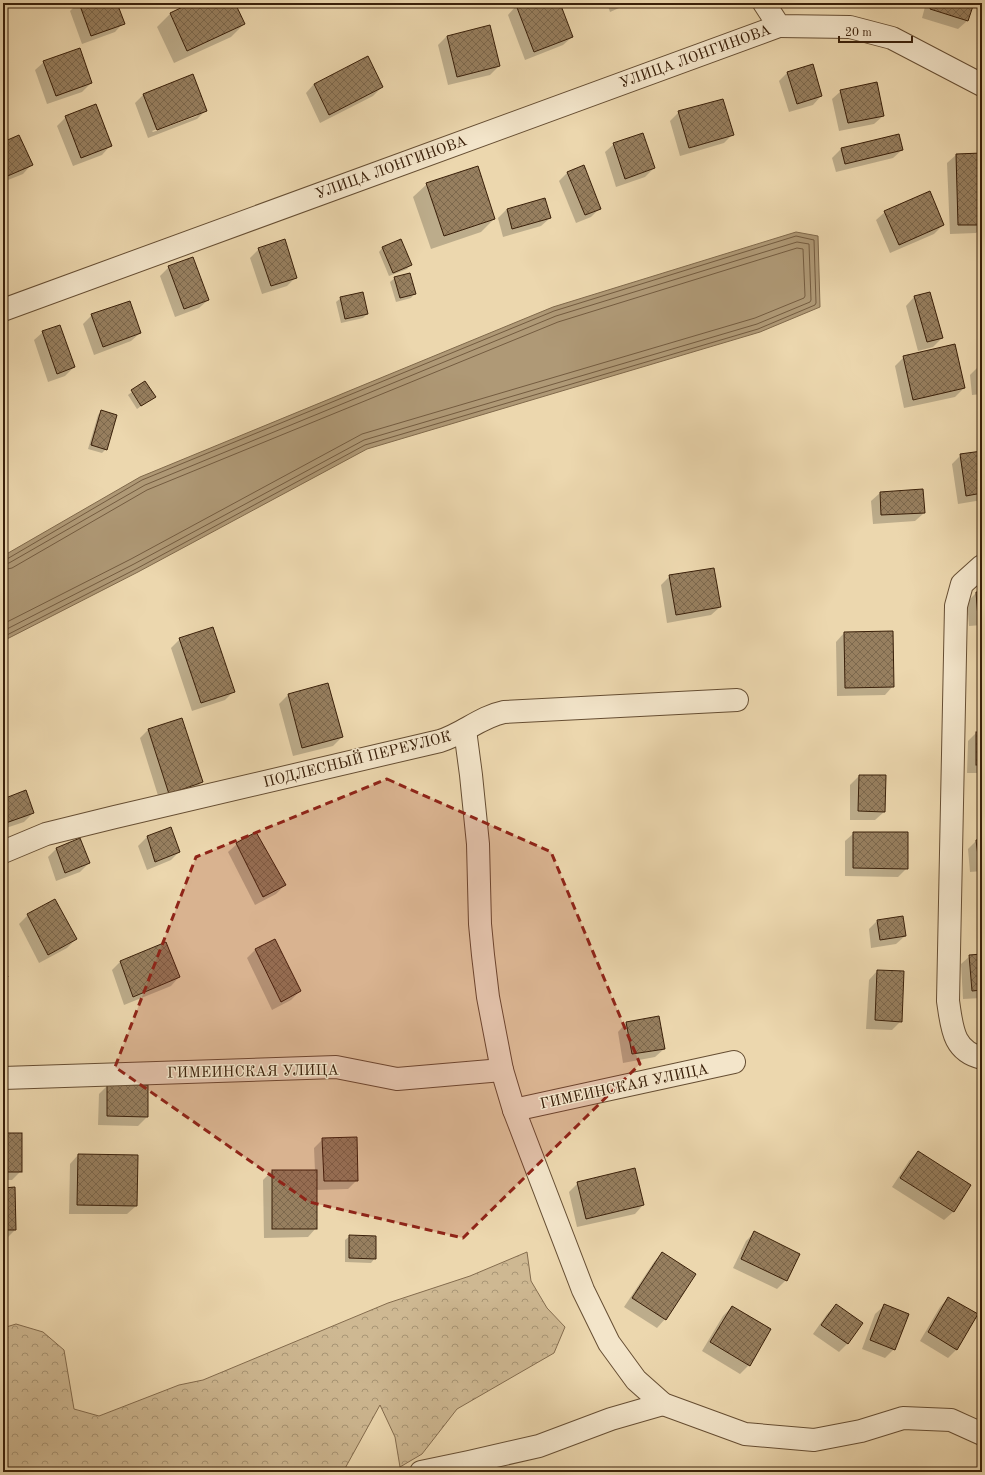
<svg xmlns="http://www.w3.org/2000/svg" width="985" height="1475" font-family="'Old Standard TT',serif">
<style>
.forest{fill:url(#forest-crowns);stroke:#846c4e}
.water{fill:#af9976;stroke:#80694b}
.shadow{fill:#0003;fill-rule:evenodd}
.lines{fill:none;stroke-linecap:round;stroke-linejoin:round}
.shore{stroke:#745c40;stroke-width:1}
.building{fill:url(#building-cross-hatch);stroke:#3a200a}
.minor-casing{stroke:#664e33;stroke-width:24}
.minor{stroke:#f3e5ca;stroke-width:22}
.marked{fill:#8f2418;fill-opacity:0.2;stroke:#8f2418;stroke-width:3;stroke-dasharray:8 5;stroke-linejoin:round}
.labels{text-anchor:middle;stroke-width:3;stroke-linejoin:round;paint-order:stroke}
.street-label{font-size:15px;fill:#3a200a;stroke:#f3e5ca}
</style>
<defs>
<pattern id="forest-crowns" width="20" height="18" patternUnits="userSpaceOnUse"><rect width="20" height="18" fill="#ceb892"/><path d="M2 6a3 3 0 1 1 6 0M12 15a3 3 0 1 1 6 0" fill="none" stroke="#a89575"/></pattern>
<pattern id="building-cross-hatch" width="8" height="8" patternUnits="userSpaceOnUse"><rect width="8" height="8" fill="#977f5f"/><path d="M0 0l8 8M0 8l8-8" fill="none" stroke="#7c684d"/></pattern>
</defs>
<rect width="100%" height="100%" fill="#ecd7ae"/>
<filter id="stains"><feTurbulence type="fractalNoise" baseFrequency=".005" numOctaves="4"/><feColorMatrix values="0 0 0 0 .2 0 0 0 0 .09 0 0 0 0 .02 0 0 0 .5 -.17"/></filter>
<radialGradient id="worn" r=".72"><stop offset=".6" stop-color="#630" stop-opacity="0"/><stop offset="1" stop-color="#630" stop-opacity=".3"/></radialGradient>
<!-- forest -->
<path class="forest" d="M527 1252 531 1281 547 1308 565 1327 554 1353 457 1409 422 1454 400 1467 395 1437 380 1405 343 1472H3V1328L16 1324 43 1332 64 1350 74 1409 99 1416 179 1385 203 1380 388 1303 470 1276Z"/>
<!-- water -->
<path class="water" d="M796 232 818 236 820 307 760 332 367 449 138 572 3 641V556L140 477 553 307Z"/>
<!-- shadow -->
<g class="shadow">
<path d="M78 3H116L123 23 115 32 82 44 70 11Z"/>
<path d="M194 3H234L244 24 231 37 174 63 157 27 170 14Z"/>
<path d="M525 3H559L572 37 563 45 525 60 508 15 516 6Z"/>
<path d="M607 3H617L619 8 610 12Z"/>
<path d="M619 3H633L621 7Z"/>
<path d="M926 3H973L967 21 958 29 922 18Z"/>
<path d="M489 26 499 66 490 75 448 85 438 45 447 36Z"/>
<path d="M44 62 91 83 82 92 47 104 35 70Z"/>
<path d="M788 72 821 96 813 105 789 112 779 81Z"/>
<path d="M314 84 382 87 373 96 320 123 306 93Z"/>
<path d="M841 91 883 116 874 124 839 131 832 99Z"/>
<path d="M144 94 206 110 197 119 148 138 135 103ZM197 114V116L153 132 152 131Z"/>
<path d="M679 112 732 135 724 143 680 156 670 121Z"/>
<path d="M66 117 110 146 102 155 73 166 57 126Z"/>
<path d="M3 143 31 165 23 174 3 182Z"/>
<path d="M614 144 654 168 645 177 616 187 605 152Z"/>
<path d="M841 149 902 150 893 158 836 172 832 158Z"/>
<path d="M982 154V227L976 233 950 234 947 163 956 155Z"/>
<path d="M568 172 600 208 591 217 576 223 559 181Z"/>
<path d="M427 184 494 219 481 232 431 249 413 197Z"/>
<path d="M507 209 550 218 541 226 503 237 498 218Z"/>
<path d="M885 212 943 225 934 234 890 253 876 220Z"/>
<path d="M383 247 411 264 407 269 389 276 379 252Z"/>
<path d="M259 249 296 277 287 286 262 294 250 258Z"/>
<path d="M169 267 208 300 199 308 175 317 160 276Z"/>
<path d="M395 278 415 293 411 298 396 302 390 282Z"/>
<path d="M914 297 942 338 933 347 918 351 906 306Z"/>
<path d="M341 298 367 314 363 318 341 323 336 302Z"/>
<path d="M92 315 140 333 131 341 94 355 83 324Z"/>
<path d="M43 332 74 367 65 376 48 382 34 340Z"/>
<path d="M904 357 964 388 955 397 904 408 895 366Z"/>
<path d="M982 366V394L972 395 970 375 978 367Z"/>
<path d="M145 382 154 397 137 409 128 395Z"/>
<path d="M102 411 106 449 102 453 88 449 98 415Z"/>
<path d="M982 452V500L958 504 952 464 961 455Z"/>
<path d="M880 493 924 513 915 521 873 524 871 501Z"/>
<path d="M670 576 720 607 711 615 667 623 661 585Z"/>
<path d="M976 593H982V625L969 626 967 602Z"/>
<path d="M844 633 893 686 885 695 837 696 836 642Z"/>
<path d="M180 639 234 691 225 700 192 711 171 648Z"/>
<path d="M328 684 342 737 333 746 293 756 279 704 288 695Z"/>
<path d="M148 730 202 782 193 791 160 802 140 738Z"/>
<path d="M976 733H982V773H967L968 741Z"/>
<path d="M859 776 884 812 875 820H850V785Z"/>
<path d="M3 800 33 813 24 822 3 829Z"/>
<path d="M170 828 179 852 171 860 147 870 138 846 147 837Z"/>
<path d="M854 833 907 868 898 877 845 876V841Z"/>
<path d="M982 840V871L970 872 968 849 976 841Z"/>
<path d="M237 844 285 885 276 894 255 905 228 852Z"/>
<path d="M57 848 89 863 80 872 56 881 48 857Z"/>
<path d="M28 915 76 939 67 948 39 963 19 924Z"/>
<path d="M877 921 905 936 896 944 871 948 869 929Z"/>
<path d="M256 949 300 991 291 1000 272 1010 247 958Z"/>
<path d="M982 955V998L963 999 961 964 970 956Z"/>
<path d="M120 962 179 977 171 986 124 1005 112 970Z"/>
<path d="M877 971 901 1021 892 1030 866 1029 869 980Z"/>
<path d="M626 1023 664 1049 655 1057 623 1063 618 1032Z"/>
<path d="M108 1085 147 1117 138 1126 98 1125 99 1094Z"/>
<path d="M3 1134 21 1171 12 1180H3Z"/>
<path d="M323 1139 357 1180 348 1189 316 1190V1228L308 1237 264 1238 263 1180 272 1171H315L314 1148Z"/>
<path d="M918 1152 970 1186 953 1212 944 1220 892 1187 909 1161Z"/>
<path d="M78 1155 136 1206 127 1214H69L70 1164Z"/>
<path d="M578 1183 643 1205 635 1214 577 1227 569 1192Z"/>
<path d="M3 1189 15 1230 6 1239H3Z"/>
<path d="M754 1233 786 1280 777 1289 733 1268 746 1241Z"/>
<path d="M350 1236 375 1258 371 1263 345 1262V1240Z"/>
<path d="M662 1253 665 1319 657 1328 624 1307 654 1262Z"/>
<path d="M948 1298 957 1349 948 1358 920 1341 940 1307Z"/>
<path d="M836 1305 861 1323 847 1344 839 1352 813 1334 827 1314Z"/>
<path d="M884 1306 894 1349 885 1358 862 1349 875 1314Z"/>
<path d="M732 1307 749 1365 740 1374 702 1351 723 1316Z"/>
</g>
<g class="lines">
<!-- shore -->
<g class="shore">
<path d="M3 559H7L142 480 554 311 796 236 814 240 816 303 815 305 758 329 365 445 136 569 3 637"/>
<path d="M3 564 9 563 145 485 556 316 797 242 809 244 811 300 810 302 757 324 364 440 134 564 3 631"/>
<path d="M3 570 12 568 147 490 558 322 797 248 803 249 805 296 804 298 755 318 362 434 131 559 3 624"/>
</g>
</g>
<!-- building -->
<g class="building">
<path d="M79 3H117L125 24 91 36Z"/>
<path d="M191 3H235L245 24 187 51 170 13Z"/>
<path d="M522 3H560L573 37 534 52 516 5Z"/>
<path d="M932 3H974L968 21 930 9Z"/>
<path d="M490 25 500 66 457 77 447 36Z"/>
<path d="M80 48 92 83 56 96 43 61Z"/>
<path d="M368 56 383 87 329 115 314 84Z"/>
<path d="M813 64 822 96 797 104 787 72Z"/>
<path d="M193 74 207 111 157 130 143 94Z"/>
<path d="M877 82 884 116 848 123 840 90Z"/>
<path d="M723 99 734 135 689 148 678 111Z"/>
<path d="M96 104 112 146 81 158 65 116Z"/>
<path d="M643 133 655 168 625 179 613 143Z"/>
<path d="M899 134 903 150 845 164 841 148Z"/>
<path d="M19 135 33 165 3 178V142Z"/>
<path d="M982 153V225H958L956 154Z"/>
<path d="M584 165 601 209 585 215 567 172Z"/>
<path d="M478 166 495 219 444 236 426 183Z"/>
<path d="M930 191 944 225 899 245 884 211Z"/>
<path d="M545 198 551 218 512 229 507 209Z"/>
<path d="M285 239 297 278 271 286 258 248Z"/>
<path d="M401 239 412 265 393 273 382 247Z"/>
<path d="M193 257 209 300 184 309 168 266Z"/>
<path d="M410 273 416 294 400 298 394 277Z"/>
<path d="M363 292 368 314 345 319 340 297Z"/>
<path d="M930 292 943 338 927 342 914 296Z"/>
<path d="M130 301 141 333 103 347 91 314Z"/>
<path d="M60 325 75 367 57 374 42 331Z"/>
<path d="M955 344 965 388 913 400 903 356Z"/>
<path d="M982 365V387H981L978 366Z"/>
<path d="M145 381 156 397 141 406 131 390Z"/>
<path d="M101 410 117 415 107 450 91 445Z"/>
<path d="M982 451V493L966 496 960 454Z"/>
<path d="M923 489 925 513 881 515 880 492Z"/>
<path d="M714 568 721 607 676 615 669 575Z"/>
<path d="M976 592H982V617L978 618Z"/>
<path d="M213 627 235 692 201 703 179 638Z"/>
<path d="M893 631 894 687 845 688 844 632Z"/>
<path d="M328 683 343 737 302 748 288 694Z"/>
<path d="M182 718 203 782 169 794 148 729Z"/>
<rect x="976" y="732" width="6" height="33"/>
<path d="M859 775H886L885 812 858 811Z"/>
<path d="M26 790 34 813 3 824V799Z"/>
<path d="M171 827 180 852 155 862 147 836Z"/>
<path d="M256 832 286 885 263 897 236 843Z"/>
<path d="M853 832H908V869L853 868Z"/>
<path d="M80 838 90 863 65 873 56 848Z"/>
<path d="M982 839V864H979L976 840Z"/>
<path d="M55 899 77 939 48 955 27 914Z"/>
<path d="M903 916 906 936 880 940 877 920Z"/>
<path d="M275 939 301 991 281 1002 255 949Z"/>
<path d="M166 942 180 977 133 997 120 961Z"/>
<path d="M982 954V990L972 991 969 955Z"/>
<path d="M3 966 8 977 3 980Z"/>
<path d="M877 970 904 971 902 1022 875 1020Z"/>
<path d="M659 1016 665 1049 632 1054 626 1022Z"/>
<path d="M107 1084 148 1085V1117L107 1116Z"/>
<rect x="3" y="1133" width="19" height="39"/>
<path d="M357 1137 358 1181H324L322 1138Z"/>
<path d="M918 1151 971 1185 954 1212 900 1178Z"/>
<path d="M78 1154 138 1155 137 1206 77 1205Z"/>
<path d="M635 1168 644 1205 586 1219 577 1182Z"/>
<rect x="272" y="1170" width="45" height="59"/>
<path d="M15 1187 16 1230H3V1188Z"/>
<path d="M754 1231 800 1254 787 1281 741 1259Z"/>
<path d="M349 1235 376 1236V1259L349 1258Z"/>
<path d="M662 1252 696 1274 666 1320 632 1298Z"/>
<path d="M948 1297 978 1314 957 1350 928 1332Z"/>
<path d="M836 1304 863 1323 848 1344 821 1325Z"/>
<path d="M884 1304 909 1314 895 1350 870 1340Z"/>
<path d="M732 1306 771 1329 750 1366 710 1342Z"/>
</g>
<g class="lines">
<defs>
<g id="minor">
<path d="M764 3 779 26 850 27 892 38 982 85"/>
<path d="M3 310 779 26"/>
<path d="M982 566 962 584 956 606 948 1001C952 1026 952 1051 982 1058"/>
<path d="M465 730 471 775 478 844 480 924 483 955 488 997 502 1070 514 1110 583 1290 609 1343 636 1380 663 1404 745 1434 814 1440 861 1431 903 1418 951 1420 982 1434"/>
<path d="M3 852 46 834 115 817 440 741C463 734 480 717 504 712L737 700"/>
<path d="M3 1078 336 1067 397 1079 502 1070"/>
<path d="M514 1110 734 1062"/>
<path d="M421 1472 469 1462 539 1446 611 1419 663 1404"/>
</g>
</defs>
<!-- minor casing -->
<use href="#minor" class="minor-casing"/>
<!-- minor -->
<use href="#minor" class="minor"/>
</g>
<!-- marked area -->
<path class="marked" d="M387 779 551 852 640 1064 463 1238 309 1202 115 1067 196 857Z"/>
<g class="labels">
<!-- street labels -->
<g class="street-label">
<text transform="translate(695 56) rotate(-20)" y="5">УЛИЦА ЛОНГИНОВА</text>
<text transform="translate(391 167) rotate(-20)" y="5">УЛИЦА ЛОНГИНОВА</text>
<text transform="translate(357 759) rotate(-14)" y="5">ПОДЛЕСНЫЙ ПЕРЕУЛОК</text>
<text transform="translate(253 1071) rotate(-1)" y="5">ГИМЕИНСКАЯ УЛИЦА</text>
<text transform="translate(624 1086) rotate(-12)" y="5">ГИМЕИНСКАЯ УЛИЦА</text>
</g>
</g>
<!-- margin -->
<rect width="985" height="1475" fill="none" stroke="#ecd7ae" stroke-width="16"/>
<rect x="4" y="4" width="977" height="1467" fill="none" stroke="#3a200a" stroke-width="2"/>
<rect x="8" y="8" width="969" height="1459" fill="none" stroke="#3a200a"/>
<!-- scale -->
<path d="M839 36v6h73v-6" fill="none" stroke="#3a200a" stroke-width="2"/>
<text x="845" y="36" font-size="12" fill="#3a200a" stroke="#f3e5ca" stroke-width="3" paint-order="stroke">20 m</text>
<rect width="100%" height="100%" filter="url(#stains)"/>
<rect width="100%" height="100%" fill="url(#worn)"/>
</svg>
